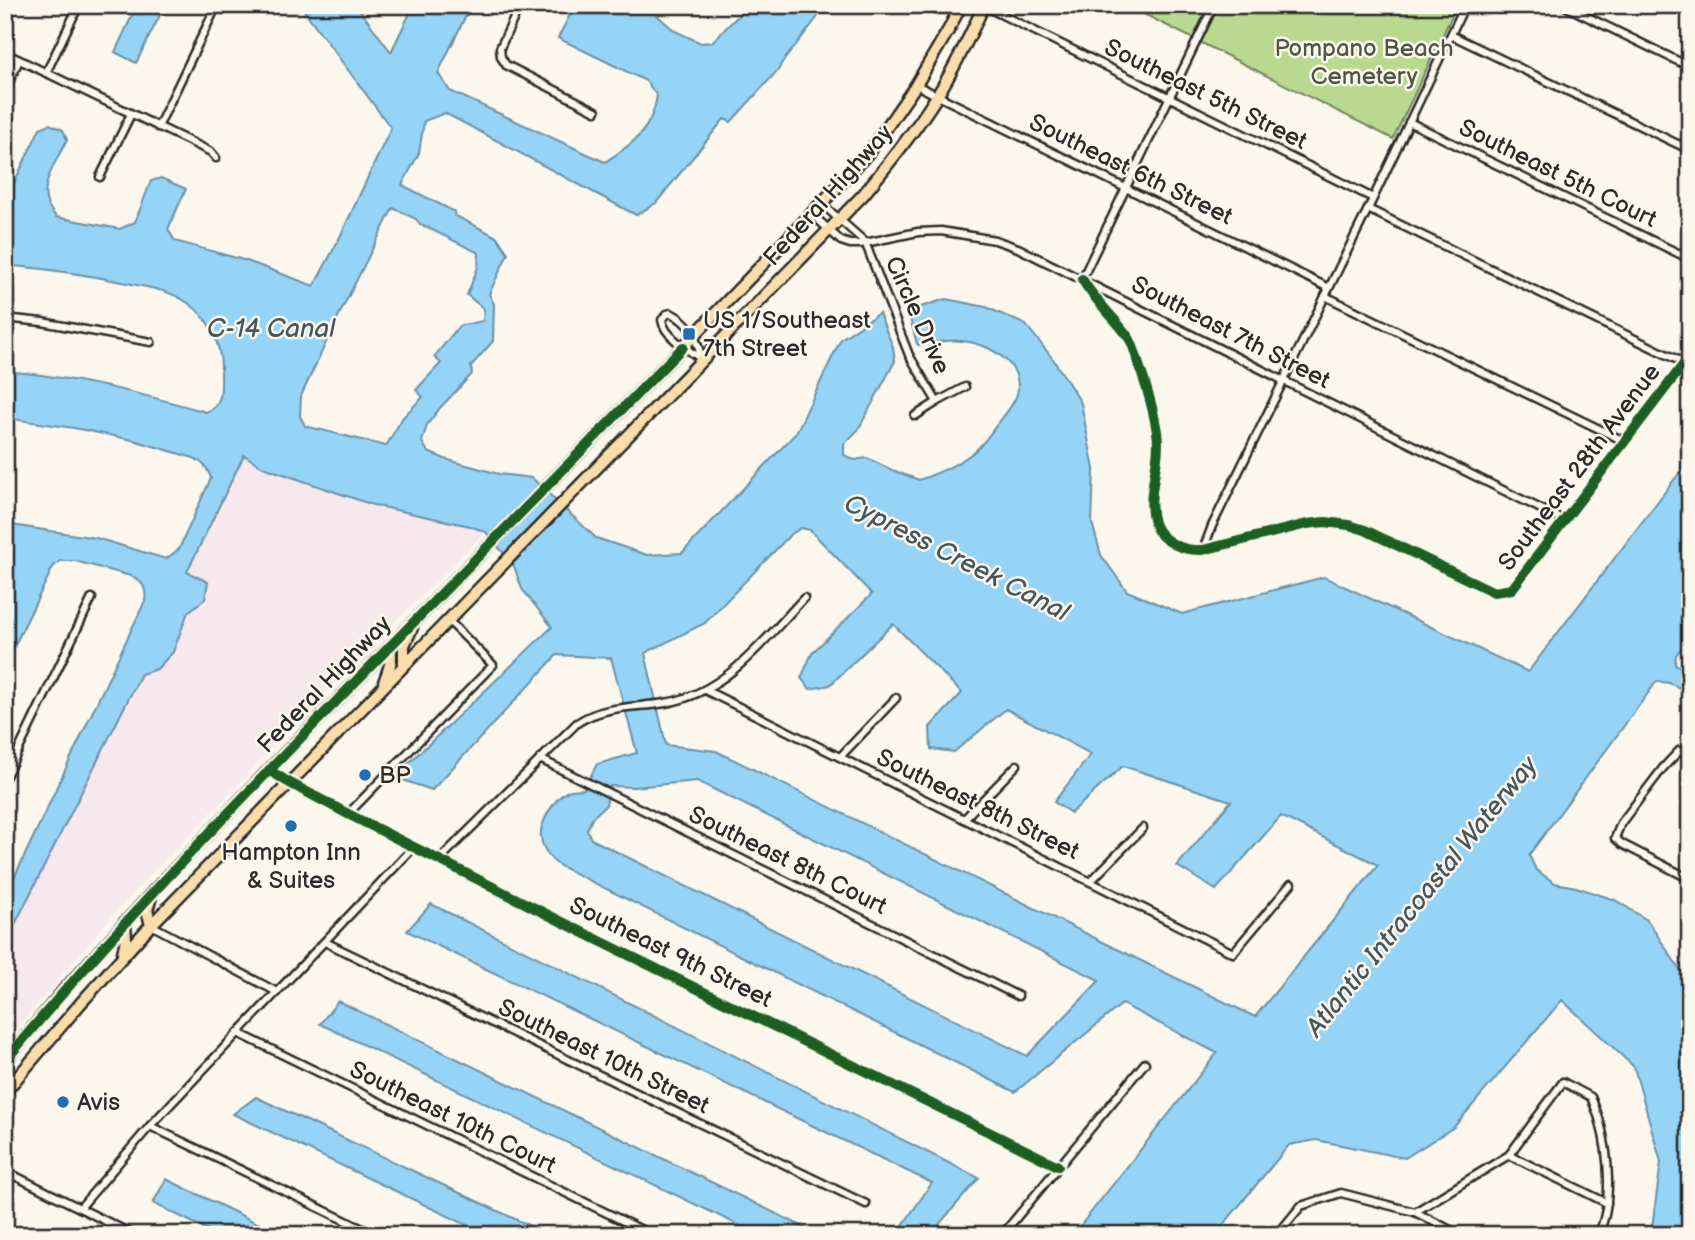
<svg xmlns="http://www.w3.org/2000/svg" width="1695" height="1240" font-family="'Balsamiq Sans',sans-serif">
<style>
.built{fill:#f7e8ed}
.green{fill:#b9d991;stroke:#72825e;stroke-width:2}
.water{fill:#96d4f7;stroke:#6b90a5;stroke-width:2;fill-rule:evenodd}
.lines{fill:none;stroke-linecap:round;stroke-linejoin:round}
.minor-casing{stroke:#2b2b2b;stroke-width:11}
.primary-casing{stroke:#2b2b2b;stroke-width:15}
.minor{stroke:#fbf7ec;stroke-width:6}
.primary{stroke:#faddab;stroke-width:10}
.cycleway-casing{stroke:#fbf7ec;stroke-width:15}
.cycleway{stroke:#1b5e20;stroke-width:10}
.poi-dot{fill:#1f6fb2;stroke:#fbf7ec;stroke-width:2.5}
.labels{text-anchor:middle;stroke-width:5;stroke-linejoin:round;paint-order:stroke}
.park-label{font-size:24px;fill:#4e5644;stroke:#fbf7ec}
.street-label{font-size:24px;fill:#2b2b2b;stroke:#fbf7ec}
.poi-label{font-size:24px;fill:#2b2b2b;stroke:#fbf7ec;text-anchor:start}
.water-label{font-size:26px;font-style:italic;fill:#46555e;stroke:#fbf7ec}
</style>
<rect width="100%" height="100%" fill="#fbf7ec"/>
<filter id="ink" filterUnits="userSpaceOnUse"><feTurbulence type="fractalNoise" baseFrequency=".0143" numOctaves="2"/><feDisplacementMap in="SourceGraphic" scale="14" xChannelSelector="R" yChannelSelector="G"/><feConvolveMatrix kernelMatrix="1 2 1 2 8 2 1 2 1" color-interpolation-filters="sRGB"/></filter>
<g filter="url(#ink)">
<!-- built -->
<path class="built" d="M243 455 263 467 373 505 470 526 486 532 358 658 116 912 5 1041V935L9 936 141 673 157 669 173 652 188 612 205 599 187 572Z"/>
<!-- green -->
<path class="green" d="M1126 5H1457L1393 139Z"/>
<!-- water -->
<g class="water">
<path d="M137 5H165L136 63 115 52Z"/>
<path d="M300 5H356L391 52 414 5H471L438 73 450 91 605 162C633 144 652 130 657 96L646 81 558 38 575 5H645L675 31 701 43 712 42 749 5H823L817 18 781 64 779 69 731 122 724 119 656 203 636 215 445 113 424 121 419 153 402 185 455 212 454 215 497 237 508 253 489 294 494 304 493 341 471 366 472 374 440 408 427 425 422 442 428 452 445 459 499 474 532 478 596 538 647 555 682 553 796 433 841 339 879 313 893 347 895 361 858 430 844 444V455L854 460 867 458 892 470 919 480C939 473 960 464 976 450 985 443 992 430 1000 421 1006 413 1015 403 1017 394 1024 363 988 343 962 341 948 339 933 343 919 345L917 344 908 311 946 299 986 307 1026 325 1053 359 1081 403 1094 469 1092 523 1101 555 1127 591 1182 614 1324 577 1528 672 1690 459V637L1676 655 1675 664 1690 672V693L1669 683 1657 681 1529 855 1536 870 1555 883 1576 887 1615 900 1647 920 1689 983 1690 1235H1651L1661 1162 1634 1067 1562 1000 1454 1127 1405 1158 1316 1140 1289 1145 1215 1235H1073L1217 1053 1122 1004 1015 1092 558 865C550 859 542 848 541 837 539 824 555 797 568 791 572 789 579 790 584 789L597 764 637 753 611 658 557 655 432 790 394 777 552 627 522 589 514 566 486 532 470 526 373 505 263 467 244 455 187 572 208 582 205 599 188 612 173 652 157 669 141 674 9 936 5 935V897L145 601C147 588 143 582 131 576L75 561H60L53 567 5 665V524L96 538 166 559 179 549 211 478C207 467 203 463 194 458L133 440 74 428 5 418V371C74 377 140 393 206 412 224 406 221 388 221 372 222 345 210 318 188 303 171 291 152 288 132 284 90 275 48 269 5 265V202L40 128 50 124 63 130 67 140C58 158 40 183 47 203 49 208 53 213 56 217L120 229 135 222 151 181 161 178 186 189 168 229 175 241 247 261 314 286 339 239 391 128ZM393 208 416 219 420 224 479 253 478 267 467 295 484 309 483 321 459 326 434 357 441 363 416 390 423 397 403 417 386 446 305 426 300 416 301 396 336 321ZM801 528 810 530 872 594 812 653 801 678 810 689 830 685 893 624 962 693 930 727 931 749 954 752 1006 709 1091 754 1054 802 1071 813 1123 766 1231 801 1177 866 1216 890 1281 816 1378 865 1255 1017 716 751 666 745 645 653 705 623 790 535ZM697 781 1099 980V981L1027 1056 591 839 587 829 593 817 606 805 610 786 634 787Z"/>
<path d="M431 904 979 1178 930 1235H896L932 1183 407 931Z"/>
<path d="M338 1001 820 1235H759L320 1024Z"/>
<path d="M256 1097 549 1235H488L233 1114Z"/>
<path d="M166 1179 282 1235H218L153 1203Z"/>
</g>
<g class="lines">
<defs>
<g id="minor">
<path d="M520 5 500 48 501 57 506 65 596 111"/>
<path d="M1563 5 1690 67"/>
<path d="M984 6 1373 198"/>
<path d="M1451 35 1690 150"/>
<path d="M5 53 199 146 211 152 216 158"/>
<path d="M46 73 79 5"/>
<path d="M916 85 1329 288"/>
<path d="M5 91 19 60"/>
<path d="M1409 122 1690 259"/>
<path d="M158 127 217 5"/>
<path d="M100 177 131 114"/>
<path d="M822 204 865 242 909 355 937 402 965 387"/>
<path d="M1368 209 1684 363"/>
<path d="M812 214 841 241 850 244H860L918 232 941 231 995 240 1018 248 1565 521"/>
<path d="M1082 279C1095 302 1115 317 1129 338 1133 344 1135 352 1137 359 1145 383 1153 406 1157 432 1162 461 1145 494 1154 523 1161 543 1184 551 1203 550L1307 524 1325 522 1349 525 1365 530 1494 592 1512 589 1690 356"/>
<path d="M1082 279 1214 5"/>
<path d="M1325 296 1626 442"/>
<path d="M671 313C692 324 696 338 702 359 689 351 664 336 662 320L667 314Z"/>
<path d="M5 318 42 322 151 342"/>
<path d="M915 416 937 402"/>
<path d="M1203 550 1212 526 1368 209 1465 5"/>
<path d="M705 690 1233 953 1291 884"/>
<path d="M840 757 896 698"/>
<path d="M1690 757 1679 751 1663 768 1621 823 1615 838 1622 844 1690 879"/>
<path d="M540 759 1018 996"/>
<path d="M269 770 288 782 348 814 594 938 1058 1166"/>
<path d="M5 778 92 598"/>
<path d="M348 814 493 665 448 620"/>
<path d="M964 819 1017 765"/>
<path d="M440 859 577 723C604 705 634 708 665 703 725 694 765 639 804 598"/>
<path d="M1091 881 1143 828"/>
<path d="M151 925 277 992"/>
<path d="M325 942 866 1204"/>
<path d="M238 1033 652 1235"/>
<path d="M150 1126 375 1235"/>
<path d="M1509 1155 1607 1203"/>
<path d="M5 1171 134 1235"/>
<path d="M80 1208 150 1126 414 847"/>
<path d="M1415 1212 1460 1235"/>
<path d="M1002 1235 1145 1063"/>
<path d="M1277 1235 1301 1206 1341 1193 1415 1212 1509 1155 1563 1082 1591 1097C1594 1105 1598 1114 1600 1122 1609 1155 1613 1204 1598 1235"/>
</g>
<g id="primary">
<path d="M404 664V645L412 628"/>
<path d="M384 682C389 669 393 660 390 647"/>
<path d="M151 897 147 910 151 925"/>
<path d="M123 953 126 939 125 922"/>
<path d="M5 1061 64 990 152 893 269 770 683 347 843 181 873 147 916 85 949 29 961 5"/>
<path d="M5 1092 80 1004 151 925 863 195C889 163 915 131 937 96 955 67 970 36 984 5"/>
</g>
</defs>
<!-- minor casing -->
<use href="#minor" class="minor-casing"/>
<!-- primary casing -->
<use href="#primary" class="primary-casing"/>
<!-- minor -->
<use href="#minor" class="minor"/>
<!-- primary -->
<use href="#primary" class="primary"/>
<defs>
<g id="cycleway">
<path d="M1082 279C1095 302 1115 317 1129 338 1133 344 1135 352 1137 359 1145 383 1153 406 1157 432 1162 461 1145 494 1154 523 1161 543 1184 551 1203 550L1307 524 1325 522 1349 525 1365 530 1494 592 1512 589 1690 356"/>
<path d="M269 770 288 782 348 814 594 938 1058 1166"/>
<path d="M5 1061C117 926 239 801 361 676 469 567 576 457 683 347"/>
</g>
</defs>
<!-- cycleway casing -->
<use href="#cycleway" class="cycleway-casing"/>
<!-- cycleway -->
<use href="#cycleway" class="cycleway"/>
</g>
</g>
<!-- markers -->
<g class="poi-dot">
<rect x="682" y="327" width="14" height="14" rx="3.5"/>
<circle cx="365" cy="775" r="7"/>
<circle cx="291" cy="826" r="7"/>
<circle cx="63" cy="1102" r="7"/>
</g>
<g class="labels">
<!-- park labels -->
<g class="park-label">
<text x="1364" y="56">Pompano Beach<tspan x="1364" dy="28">Cemetery</tspan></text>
</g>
<!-- street labels -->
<g class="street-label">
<text transform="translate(1206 94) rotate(26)" y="8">Southeast 5th Street</text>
<text transform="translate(1131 169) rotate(26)" y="8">Southeast 6th Street</text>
<text transform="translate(1558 173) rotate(26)" y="8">Southeast 5th Court</text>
<text transform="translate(828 195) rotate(-48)" y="8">Federal Highway</text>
<text transform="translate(918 315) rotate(66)" y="8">Circle Drive</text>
<text transform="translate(1231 332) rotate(27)" y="8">Southeast 7th Street</text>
<text transform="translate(1579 467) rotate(-53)" y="8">Southeast 28th Avenue</text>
<text transform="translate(324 684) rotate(-46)" y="8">Federal Highway</text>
<text transform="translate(978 804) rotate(26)" y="8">Southeast 8th Street</text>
<text transform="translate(788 860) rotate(26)" y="8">Southeast 8th Court</text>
<text transform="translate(671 952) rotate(26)" y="8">Southeast 9th Street</text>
<text transform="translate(604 1056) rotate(26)" y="8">Southeast 10th Street</text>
<text transform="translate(453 1117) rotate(26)" y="8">Southeast 10th Court</text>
</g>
<!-- poi labels -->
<g class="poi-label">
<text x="703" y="328">US 1/Southeast<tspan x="703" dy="28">7th Street</tspan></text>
<text x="379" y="783">BP</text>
<text x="291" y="860" text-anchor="middle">Hampton Inn<tspan x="291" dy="28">&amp; Suites</tspan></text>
<text x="77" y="1110">Avis</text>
</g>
<!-- water labels -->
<g class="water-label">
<text x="271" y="337">C-14 Canal</text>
<text transform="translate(957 557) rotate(27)" y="9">Cypress Creek Canal</text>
<text transform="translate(1421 896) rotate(-51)" y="9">Atlantic Intracoastal Waterway</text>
</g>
</g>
<!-- margin -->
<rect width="1695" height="1240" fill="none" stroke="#fbf7ec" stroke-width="28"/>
<rect x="14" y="14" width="1667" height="1212" fill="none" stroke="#2b2b2b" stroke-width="2.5" filter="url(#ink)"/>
</svg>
